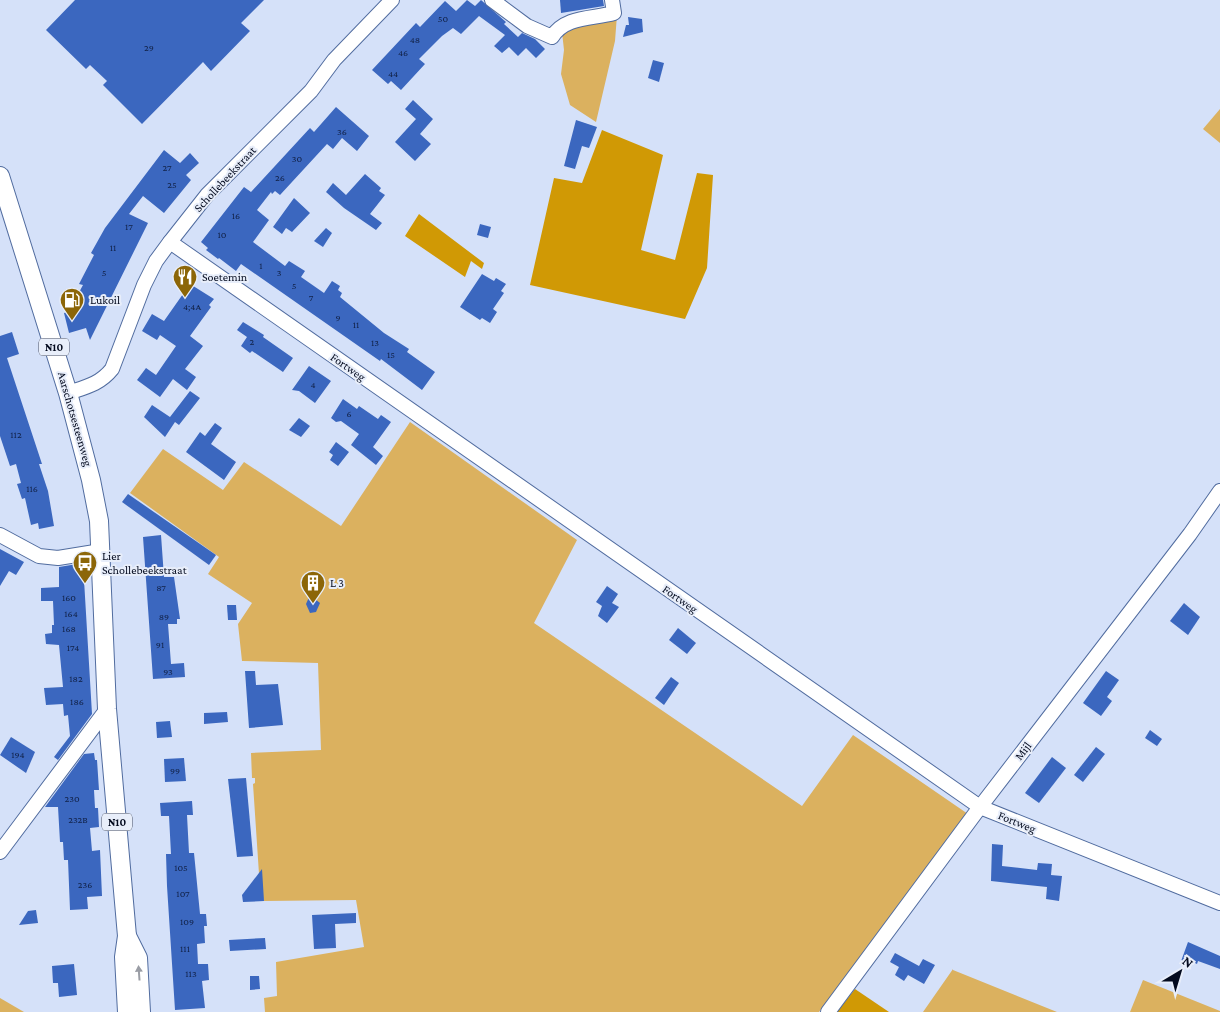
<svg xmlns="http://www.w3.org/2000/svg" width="1220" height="1012" font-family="'Crimson Pro',serif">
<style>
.green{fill:#dbb15f}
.forest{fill:#d09905}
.building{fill:#3b67bf}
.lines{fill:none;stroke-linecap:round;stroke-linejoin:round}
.minor-casing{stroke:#516c9f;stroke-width:16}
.major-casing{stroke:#516c9f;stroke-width:20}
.minor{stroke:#fff;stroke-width:14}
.major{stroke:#fff;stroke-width:18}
.oneway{fill:#9a9da5}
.labels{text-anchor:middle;stroke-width:4;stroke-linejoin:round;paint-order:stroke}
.number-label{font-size:10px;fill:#112146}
.shield{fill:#e8eefa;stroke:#484e60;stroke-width:1}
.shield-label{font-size:11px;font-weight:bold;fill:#030a1e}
.street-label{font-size:12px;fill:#030a1e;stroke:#e8eefa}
.poi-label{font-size:12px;fill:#030a1e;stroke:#e8eefa;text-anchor:start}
</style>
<rect width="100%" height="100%" fill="#d5e1f9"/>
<!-- green -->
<g class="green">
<path d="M617 15 615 41 596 122 570 105 561 74 564 50 562 32Z"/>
<path d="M1220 109V143L1203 129Z"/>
<path d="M410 422 577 540 534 623 802 806 853 735 968 814 819 1012H265L264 998 277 996 276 962 364 947 356 900 264 901 260 889 253 784 255 783V778H252L251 753 321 750 318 663 242 661 238 624 252 603 208 574 219 557 130 493 163 449 223 490 244 462 341 526Z"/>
<path d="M953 969V970L1057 1012H923Z"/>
<path d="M1143 980 1220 1011V1012H1130Z"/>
<path d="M0 998 24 1012H0Z"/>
</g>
<!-- forest -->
<g class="forest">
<path d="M602 130 663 155 641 250 675 260 697 173 713 175 707 268 685 319 530 285 554 178 582 183Z"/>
<path d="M419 214 484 263 482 269 471 261 465 277 405 236Z"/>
<path d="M855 989 889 1012H837Z"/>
</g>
<!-- building -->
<g class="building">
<path d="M75 0H264L241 23 250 31 211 71 203 62 142 124 103 85 107 81 90 65 86 69 46 30Z"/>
<path d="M467 0 475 6 481 0 506 22 504 24 518 37 522 33 535 39 545 49 536 58 526 48 518 56 509 47 502 53 494 46 505 35 479 16 461 34 453 28 442 36 419 59 425 64 401 90 391 81 388 84 372 70 416 23 420 27 445 1 456 11Z"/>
<path d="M560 0H603L604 6 561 13Z"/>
<path d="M628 17 642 19 643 32 623 37 626 25H629Z"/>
<path d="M653 60 664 63 659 82 648 78Z"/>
<path d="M413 100 433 119 420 134 431 144 415 161 395 142 416 119 405 109Z"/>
<path d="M336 107 369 136 357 151 342 138 333 149 327 144 280 195 275 191 272 194 271 192 257 210 269 220 253 242 285 266 289 261 305 271 301 277 324 293 332 281 340 286 338 290 342 293 340 297 384 333 409 349 407 352 435 372 422 390 381 359 380 361 241 264 236 271 219 258 218 259 206 250 208 248 201 242 244 187 251 192 310 128 314 132Z"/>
<path d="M576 120 597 127 589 148 582 146 575 169 564 166Z"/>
<path d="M164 150 180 163 190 153 199 163 186 175 191 180 164 213 143 196 129 214 148 223 90 340 86 328 69 333 64 313 80 308 77 296 83 285 79 284 94 255 91 253 105 228Z"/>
<path d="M365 174 381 188 379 191 385 195 370 214 382 223 376 230 344 208 326 192 333 183 346 195Z"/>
<path d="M294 198 310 213 292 232 286 228 282 234 273 227Z"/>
<path d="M480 224 491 227 488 238 477 235Z"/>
<path d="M326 228 332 233 323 247 314 241Z"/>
<path d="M482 274 494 281 496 278 506 284 501 291 504 293 493 309 497 312 490 323 482 318 480 320 460 307Z"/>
<path d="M190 284 214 299 209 305 211 307 190 336 203 346 185 369 196 377 187 390 173 379 160 397 137 380 146 368 156 375 176 346 160 335 157 340 142 331 152 314 164 321Z"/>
<path d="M243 322 264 335 263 337 293 358 283 372 252 351 250 353 241 346 247 337 237 330Z"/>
<path d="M12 332 19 354 7 358 42 464H39L48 491 54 526 39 529 38 523 31 525 25 498 22 499 17 484 21 483 16 464 10 466 0 436V336Z"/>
<path d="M309 366 331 381 315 403 299 391 292 390Z"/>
<path d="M190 391 200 398 179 425 175 422 165 437 144 417 152 405 170 417Z"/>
<path d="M343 399 357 409 359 406 378 419 381 415 391 422 373 447 383 456 376 465 351 445 359 434 341 421 336 422 331 418Z"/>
<path d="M299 418 310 426 301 437 289 430Z"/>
<path d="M215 423 222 428 211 444 236 462 224 480 186 452 200 432 205 436Z"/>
<path d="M336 442 349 452 338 466 330 460 333 455 329 452Z"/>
<path d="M128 494 216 555 209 565 122 502Z"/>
<path d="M161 535 164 577H174L180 619H177V624H168L171 664 184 663 185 677 153 679 143 537Z"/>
<path d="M0 549 24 562 16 575 9 571 0 586Z"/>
<path d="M83 563 92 714 58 760 54 757 70 736 68 715 64 716 63 704 46 705 44 688 63 687 59 645 46 644 45 634 52 633V625H54L53 601H41V588L59 587V567Z"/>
<path d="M607 586 618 594 612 603 619 607 607 623 598 616 602 606 596 602Z"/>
<path d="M310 595 320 603 316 612 310 613 306 604Z"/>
<path d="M1184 603 1200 617 1188 635 1170 621Z"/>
<path d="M227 605H236L237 620H228Z"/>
<path d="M678 628 696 643 687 654 669 640Z"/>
<path d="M245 671H255L256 685 278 684 283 725 249 728Z"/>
<path d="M1106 671 1119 680 1107 697 1112 701 1101 716 1083 703Z"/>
<path d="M671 677 679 683 664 705 655 698Z"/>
<path d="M227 712 228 722 204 724V713Z"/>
<path d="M170 721 172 737 157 738 156 722Z"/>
<path d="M1150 730 1162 739 1157 746 1145 738Z"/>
<path d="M11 737 35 752 26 773 0 755Z"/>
<path d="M1096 747 1105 754 1083 782 1074 775Z"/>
<path d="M94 753 95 760H97L99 790H94L95 808H98L99 827 90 828 92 851 100 850 102 896 87 897 88 909 70 910 68 860H64L63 842H60L58 807H45L84 754Z"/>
<path d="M1052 757 1066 768 1039 803 1025 793Z"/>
<path d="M184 758 186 781 165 782 164 759Z"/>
<path d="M246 778 253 856 237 857 228 779Z"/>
<path d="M192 801 193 815H187L189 853H194L200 914H206L207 926H204L205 943 197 944 198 964H208L209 980 202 981 205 1008 175 1010 167 886 166 854H171L169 816H161L160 803Z"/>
<path d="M992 844 1003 845 1002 866 1037 870 1038 863 1052 864 1051 875 1062 876 1059 901 1046 899 1047 887 991 881Z"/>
<path d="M262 869 264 901 243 902 242 895Z"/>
<path d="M36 910 38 923 19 925 28 911Z"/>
<path d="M356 913V923L335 924 336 948 314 949 312 915Z"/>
<path d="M265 938 266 949 230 951 229 940Z"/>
<path d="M1188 942 1220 956V969L1198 961 1197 964 1191 961 1189 967 1180 964Z"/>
<path d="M895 953 919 966 923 959 935 965 924 984 908 975 904 981 895 975 899 967 890 962Z"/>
<path d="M74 964 77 995 59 997 58 983H53L52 966Z"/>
<path d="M250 976H259L260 989 250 990Z"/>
</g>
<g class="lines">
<defs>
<g id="minor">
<path d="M492 0 527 26 552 37C565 16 592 19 614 13L612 0"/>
<path d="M170 242 980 807 1220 903"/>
<path d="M68 393C86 387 100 384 112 369L144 285 156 261 170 242 207 195 311 91 334 60 392 0"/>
<path d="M0 535 39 556 58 558 101 551"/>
<path d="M0 852 107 709"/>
<path d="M828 1012 980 807 1190 534 1220 491"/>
</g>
<g id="major">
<path d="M0 176 68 393 91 480 99 521 107 709 127 936 124 957 127 1012"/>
<path d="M127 936 138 958 141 1012"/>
</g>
</defs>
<!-- minor casing -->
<use href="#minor" class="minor-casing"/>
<!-- major casing -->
<use href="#major" class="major-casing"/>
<!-- minor -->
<use href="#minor" class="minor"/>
<!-- major -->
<use href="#major" class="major"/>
</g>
<!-- one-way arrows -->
<defs><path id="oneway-solid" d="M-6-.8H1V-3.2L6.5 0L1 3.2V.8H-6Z" transform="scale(1.25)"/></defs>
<use class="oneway" href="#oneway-solid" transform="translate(139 973) rotate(-94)"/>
<!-- icons -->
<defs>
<symbol id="restaurant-pin" viewBox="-11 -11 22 30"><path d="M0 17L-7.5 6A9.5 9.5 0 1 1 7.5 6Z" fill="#8c6608" stroke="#e8eefa"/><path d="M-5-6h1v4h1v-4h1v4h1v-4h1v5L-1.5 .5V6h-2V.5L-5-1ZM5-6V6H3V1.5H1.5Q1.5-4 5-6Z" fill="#fff"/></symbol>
<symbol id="fuel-pin" viewBox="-11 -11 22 30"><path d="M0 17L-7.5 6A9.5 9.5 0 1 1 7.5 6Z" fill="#8c6608" stroke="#e8eefa"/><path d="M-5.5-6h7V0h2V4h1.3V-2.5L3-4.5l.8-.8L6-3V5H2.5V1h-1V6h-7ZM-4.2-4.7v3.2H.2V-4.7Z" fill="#fff"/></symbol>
<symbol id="bus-pin" viewBox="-11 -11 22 30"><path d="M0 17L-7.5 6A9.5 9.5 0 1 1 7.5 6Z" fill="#8c6608" stroke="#e8eefa"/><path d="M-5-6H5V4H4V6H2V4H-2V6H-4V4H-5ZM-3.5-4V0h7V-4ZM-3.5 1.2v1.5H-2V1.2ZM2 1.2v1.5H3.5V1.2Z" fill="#fff"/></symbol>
<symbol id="building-pin" viewBox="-11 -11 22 30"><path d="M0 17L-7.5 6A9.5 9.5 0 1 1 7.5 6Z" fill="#8c6608" stroke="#e8eefa"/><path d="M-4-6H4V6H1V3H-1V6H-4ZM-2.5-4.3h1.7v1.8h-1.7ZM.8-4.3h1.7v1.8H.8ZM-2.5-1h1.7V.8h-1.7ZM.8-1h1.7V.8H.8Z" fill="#fff"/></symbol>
</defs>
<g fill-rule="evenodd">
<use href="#restaurant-pin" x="171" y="263" width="28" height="38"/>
<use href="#fuel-pin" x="58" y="286" width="28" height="38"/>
<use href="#bus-pin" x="71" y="549" width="28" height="38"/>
<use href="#building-pin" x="299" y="569" width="28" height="38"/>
</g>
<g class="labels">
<!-- number labels -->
<g class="number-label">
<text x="443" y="22">50</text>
<text x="415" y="43">48</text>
<text x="149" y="51">29</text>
<text x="403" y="56">46</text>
<text x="393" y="77">44</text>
<text x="342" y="135">36</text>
<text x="297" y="162">30</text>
<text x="167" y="171">27</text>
<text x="280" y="181">26</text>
<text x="172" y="188">25</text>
<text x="236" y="219">16</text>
<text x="129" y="230">17</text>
<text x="222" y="238">10</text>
<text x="113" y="251">11</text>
<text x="261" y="269">1</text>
<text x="104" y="276">5</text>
<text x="279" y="276">3</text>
<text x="294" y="289">5</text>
<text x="311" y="301">7</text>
<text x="192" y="310">4;4A</text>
<text x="338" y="321">9</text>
<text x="356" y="328">11</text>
<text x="252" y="345">2</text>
<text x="375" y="346">13</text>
<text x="391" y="358">15</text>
<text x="313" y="388">4</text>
<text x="349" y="417">6</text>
<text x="16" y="438">112</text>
<text x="32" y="492">116</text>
<text x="161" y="591">87</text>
<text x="69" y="601">160</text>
<text x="71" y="617">164</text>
<text x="164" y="620">89</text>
<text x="69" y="632">168</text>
<text x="160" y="648">91</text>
<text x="73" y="651">174</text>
<text x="168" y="675">93</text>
<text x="76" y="682">182</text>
<text x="77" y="705">186</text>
<text x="18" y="758">194</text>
<text x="175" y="774">99</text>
<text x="72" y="802">230</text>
<text x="78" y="823">232B</text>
<text x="181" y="871">105</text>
<text x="85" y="888">236</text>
<text x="183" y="897">107</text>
<text x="187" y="925">109</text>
<text x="185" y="952">111</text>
<text x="191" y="977">113</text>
</g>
<!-- shield labels -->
<g class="shield">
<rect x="39" y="338.5" width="30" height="17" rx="4"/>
<rect x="102" y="813.5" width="30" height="17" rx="4"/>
</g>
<g class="shield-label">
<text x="54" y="351">N10</text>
<text x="117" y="826">N10</text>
</g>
<!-- street labels -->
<g class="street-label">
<text transform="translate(225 179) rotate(-47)" y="4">Schollebeekstraat</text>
<text transform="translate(348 367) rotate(35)" y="4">Fortweg</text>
<text transform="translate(75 419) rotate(74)" y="4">Aarschotsesteenweg</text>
<text transform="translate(680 599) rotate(35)" y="4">Fortweg</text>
<text transform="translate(1023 751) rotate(-53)" y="4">Mijl</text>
<text transform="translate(1017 822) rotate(22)" y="4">Fortweg</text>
</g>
<!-- poi labels -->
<g class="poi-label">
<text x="202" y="281">Soetemin</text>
<text x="90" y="304">Lukoil</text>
<text x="102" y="560">Lier<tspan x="102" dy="14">Schollebeekstraat</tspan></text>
<text x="330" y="587">L 3</text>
</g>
</g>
<!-- north arrow -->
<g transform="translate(1180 972) rotate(38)" stroke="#e8eefa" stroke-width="4" paint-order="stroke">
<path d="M0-4L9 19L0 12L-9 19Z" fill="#030a1e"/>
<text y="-8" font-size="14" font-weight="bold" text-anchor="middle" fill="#030a1e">N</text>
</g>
</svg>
